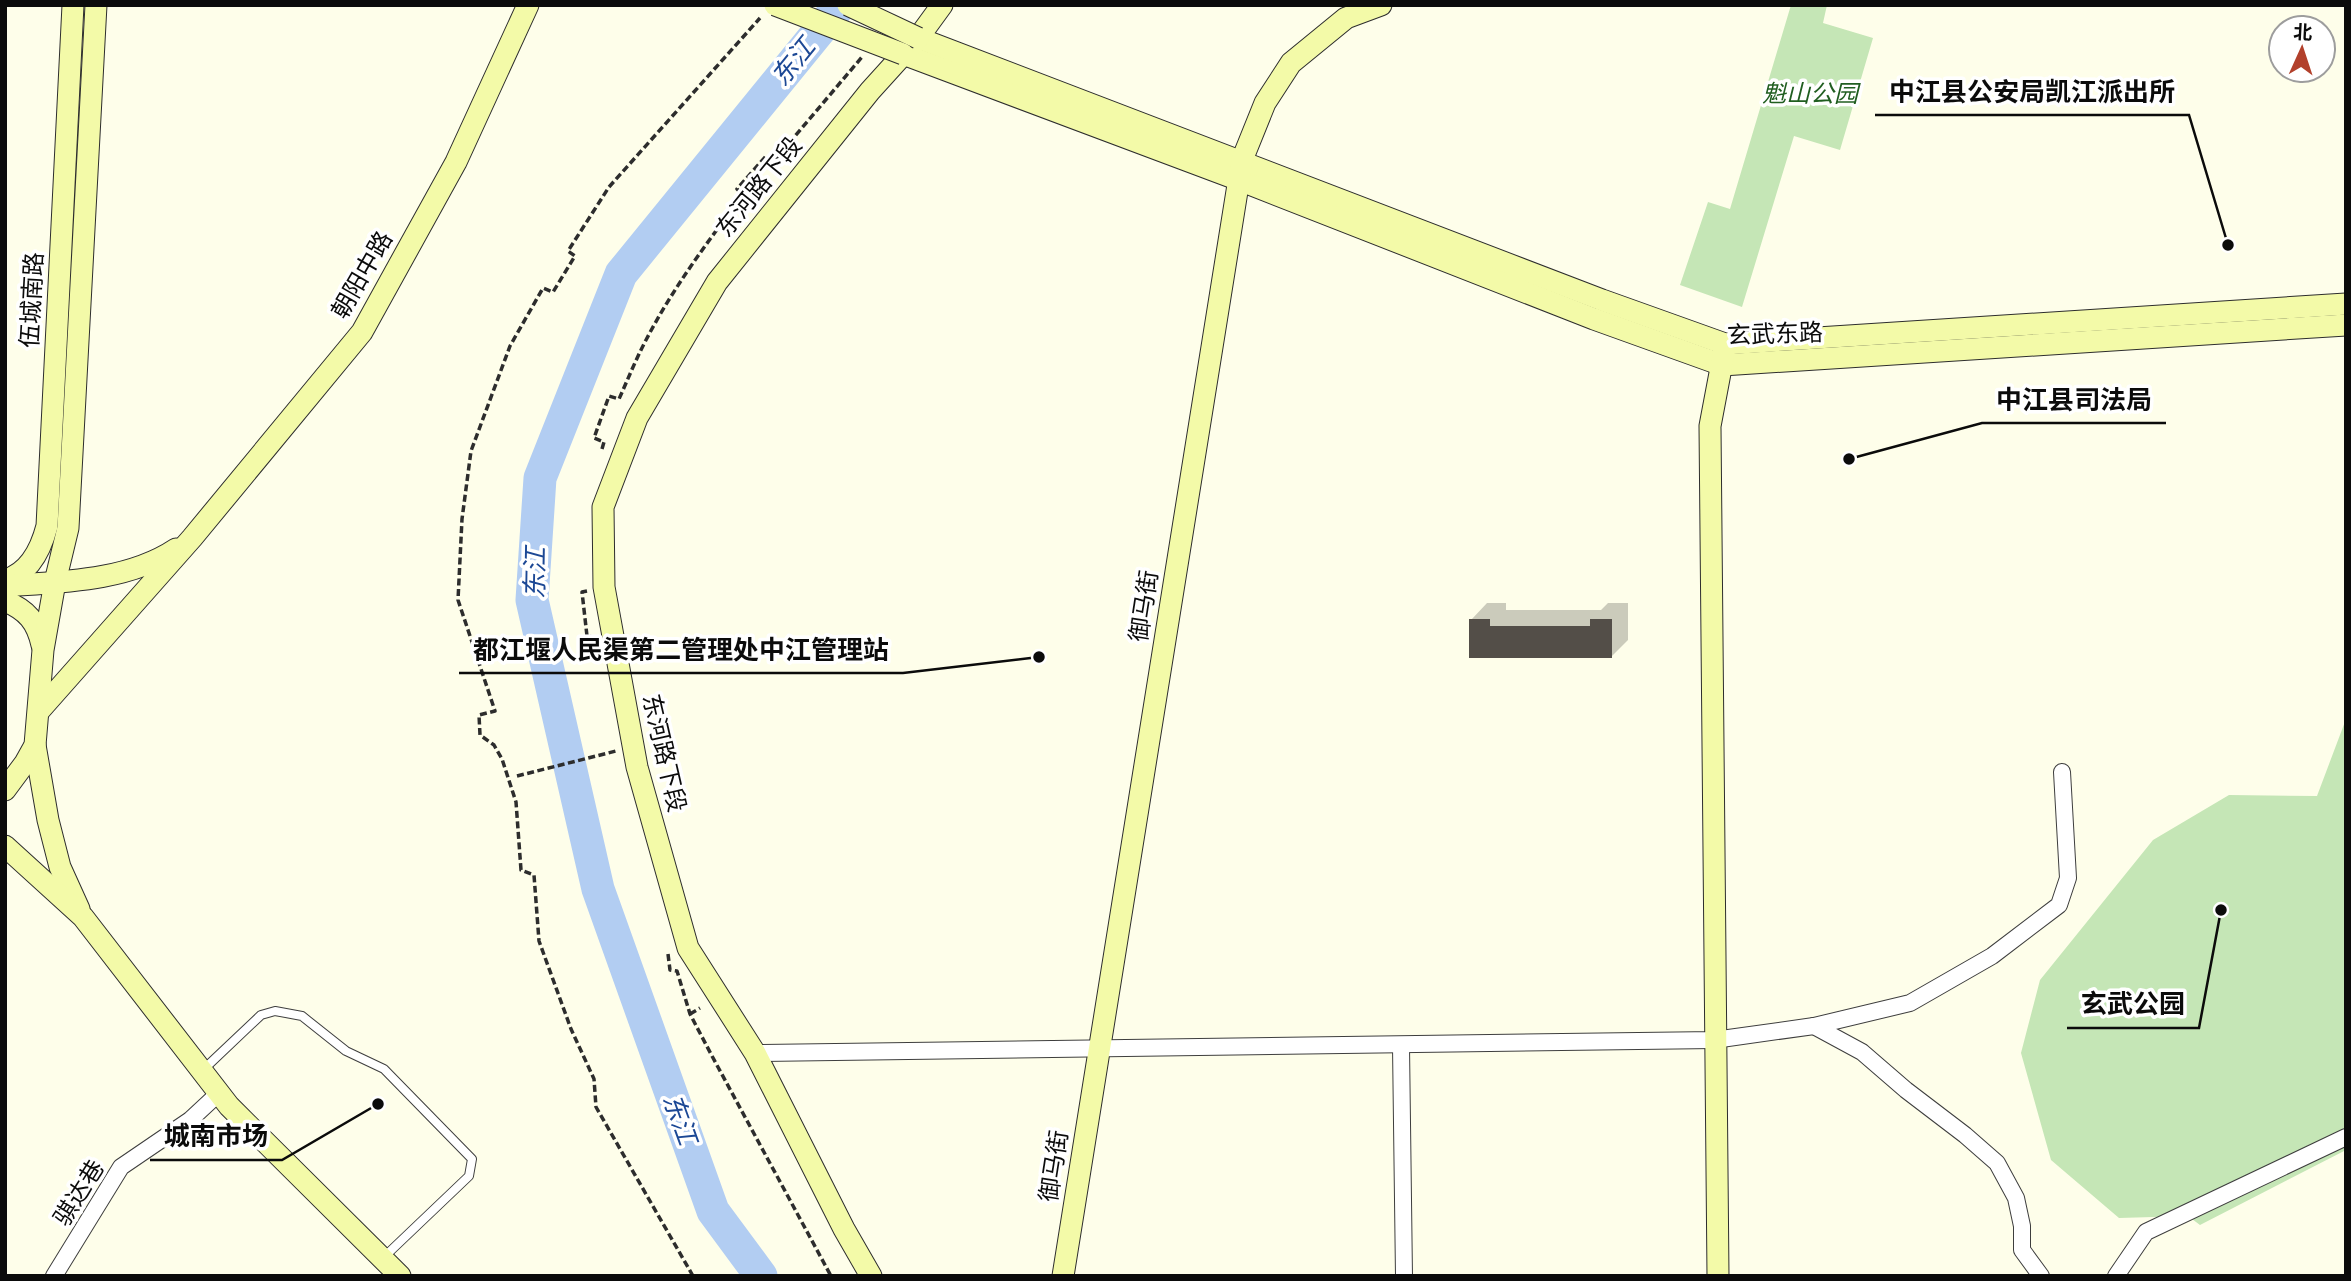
<svg xmlns="http://www.w3.org/2000/svg" width="2351" height="1281" font-family="'Source Serif 4','Noto Sans SC',serif">
<style>
.green{fill:#c5e6b6}
.shadow{fill:#0003}
.lines{fill:none;stroke-linecap:round;stroke-linejoin:round}
.river{stroke:#b2cdf2;stroke-width:33}
.building{fill:#534e48}
.lane-casing{stroke:#3e3e3e;stroke-width:10}
.street-casing{stroke:#3e3e3e;stroke-width:18}
.secondary-casing{stroke:#2d2d2d;stroke-width:23}
.path{stroke:#2d2d2d;stroke-width:3.5;stroke-dasharray:7 3.5;stroke-linecap:butt}
.lane{stroke:#fff;stroke-width:8}
.street{stroke:#fff;stroke-width:16}
.secondary{stroke:#f3faa8;stroke-width:21}
.secondary-bridge-casing{stroke:#2d2d2d;stroke-width:23;stroke-linecap:butt}
.secondary-bridge{stroke:#f3faa8;stroke-width:21}
.labels{text-anchor:middle;stroke-width:7;stroke-linejoin:round;paint-order:stroke}
.park-label{font-size:24px;font-style:italic;fill:#205e20;stroke:#fff}
.street-label{font-size:24px;fill:#0b0b0b;stroke:#fff}
.water-label{font-size:26px;font-style:italic;fill:#1c4895;stroke:#fff}
.leader{fill:none;stroke:#0b0b0b;stroke-width:2.5}
.callout-dot{fill:#0b0b0b;stroke:#fff;stroke-width:2.5}
.callout-label{font-size:26px;text-anchor:middle;font-weight:bold;fill:#0b0b0b;stroke:#fff;stroke-width:7;stroke-linejoin:round;paint-order:stroke}
</style>
<rect width="100%" height="100%" fill="#fefeea"/>
<!-- green -->
<g class="green">
<path d="M1791 5H1827L1823 23 1873 38 1840 150 1794 136 1742 307 1680 285 1708 202 1730 209Z"/>
<path d="M2346 719V1150L2200 1225 2188 1216 2119 1218 2051 1160 2021 1053 2040 980 2153 840 2229 795 2317 796Z"/>
</g>
<!-- shadow -->
<path class="shadow" d="M1487 603H1506V610H1601L1608 603H1628V640L1612 656H1471V620Z"/>
<g class="lines">
<!-- river -->
<path class="river" d="M761 1276 713 1211 598 889 532 600 540 478 621 274 840 5"/>
</g>
<!-- building -->
<path class="building" d="M1469 619H1490V626H1590V619H1612V658H1469Z"/>
<g class="lines">
<defs>
<path id="lane" d="M204 1069 261 1015 275 1011 302 1016 346 1051 384 1069 472 1159 469 1176 383 1258"/>
<g id="street">
<path d="M1814 1026 1862 1052 1906 1090 1965 1135 1997 1163 2016 1198 2022 1226V1250L2041 1276"/>
<path d="M1401 1046 1404 1276"/>
<path d="M755 1053 1714 1040 1814 1026 1910 1003 1992 956 2059 905 2068 878 2062 772"/>
<path d="M54 1276 121 1167 190 1120 219 1093"/>
<path d="M2116 1276 2146 1232 2346 1137"/>
</g>
<g id="secondary">
<path d="M918 38 1602 300 1725 344 2346 304"/>
<path d="M903 54 1239 180 1594 319 1722 365 2346 325"/>
<path d="M5 580C30 573 41 549 47 526L73 5"/>
<path d="M5 586C61 582 128 581 176 549"/>
<path d="M5 601C27 610 37 622 42 645"/>
<path d="M39 711 192 538 362 332 456 162 528 5"/>
<path d="M35 745 48 820 60 867 79 909"/>
<path d="M5 790 25 763 35 745 43 650 55 582 68 528 96 5"/>
<path d="M5 846 83 917 229 1106 400 1276"/>
<path d="M871 1276 844 1229 755 1053 688 948 637 767 604 587 603 507 637 418 717 282 870 91 918 38 942 5"/>
<path d="M1063 1276 1242 160 1265 103 1291 63 1346 18 1381 5"/>
<path d="M1718 1276 1710 426 1724 352"/>
</g>
</defs>
<!-- lane casing -->
<use href="#lane" class="lane-casing"/>
<!-- street casing -->
<use href="#street" class="street-casing"/>
<!-- secondary casing -->
<use href="#secondary" class="secondary-casing"/>
<!-- path -->
<g class="path">
<path d="M602 449 604 442 594 438 609 396 619 399C628 379 636 359 646 340 673 288 708 241 743 195L737 189 766 156 773 162 862 57"/>
<path d="M587 591 582 592 587 636 593 637"/>
<path d="M517 776 616 751"/>
<path d="M668 954 670 970 677 971 690 1014 712 1056 831 1276"/>
<path d="M690 1014 700 1008"/>
<path d="M693 1276 596 1107 594 1079 571 1029 539 941 534 875 521 870 516 802 502 759 494 745 480 735 479 715 495 711 458 600 462 519 471 451 510 346 543 288 553 292 575 256 568 251 609 187 760 18"/>
</g>
<!-- lane -->
<use href="#lane" class="lane"/>
<!-- street -->
<use href="#street" class="street"/>
<!-- secondary -->
<use href="#secondary" class="secondary"/>
<defs>
<g id="secondary-bridge">
<path d="M775 5 903 54"/>
<path d="M848 5 918 38"/>
</g>
</defs>
<!-- secondary-bridge casing -->
<use href="#secondary-bridge" class="secondary-bridge-casing"/>
<!-- secondary-bridge -->
<use href="#secondary-bridge" class="secondary-bridge"/>
</g>
<g class="labels">
<!-- park labels -->
<g class="park-label">
<text x="1810" y="102">魁山公园</text>
</g>
<!-- street labels -->
<g class="street-label">
<text transform="translate(759 187) rotate(-51)" y="8">东河路下段</text>
<text transform="translate(362 275) rotate(-60)" y="8">朝阳中路</text>
<text transform="translate(32 300) rotate(-87)" y="8">伍城南路</text>
<text transform="translate(1775 334) rotate(-2)" y="8">玄武东路</text>
<text transform="translate(1144 606) rotate(-81)" y="8">御马街</text>
<text transform="translate(664 753) rotate(77)" y="8">东河路下段</text>
<text transform="translate(1054 1166) rotate(-81)" y="8">御马街</text>
<text transform="translate(79 1193) rotate(-58)" y="8">骐达巷</text>
</g>
<!-- water labels -->
<g class="water-label">
<text transform="translate(793 62) rotate(-51)" y="9">东江</text>
<text transform="translate(535 573) rotate(-89)" y="9">东江</text>
<text transform="translate(680 1119) rotate(70)" y="9">东江</text>
</g>
</g>
<!-- callouts -->
<path class="leader" d="M2228 245L2189 115H1875M1849 459L1982 423H2166M1039 657L903 673H459M2221 910L2199 1028H2067M378 1104L282 1160H150"/>
<g class="callout-dot">
<circle cx="2228" cy="245" r="7"/>
<circle cx="1849" cy="459" r="7"/>
<circle cx="1039" cy="657" r="7"/>
<circle cx="2221" cy="910" r="7"/>
<circle cx="378" cy="1104" r="7"/>
</g>
<g class="callout-label">
<text x="2032" y="101">中江县公安局凯江派出所</text>
<text x="2074" y="409">中江县司法局</text>
<text x="681" y="659">都江堰人民渠第二管理处中江管理站</text>
<text x="2133" y="1013">玄武公园</text>
<text x="216" y="1145">城南市场</text>
</g>
<!-- border -->
<rect width="2351" height="1281" fill="none" stroke="#0b0b0b" stroke-width="14"/>
<!-- north arrow -->
<g transform="translate(2302 49) rotate(3)"><circle r="33" fill="#ffffff" stroke="#9d9d9d" stroke-width="2"/>
<path d="M0-5L12 26L0 18L-12 26Z" fill="#b2402b"/>
<text y="-10" font-size="19" font-weight="bold" text-anchor="middle" fill="#0b0b0b">北</text>
</g>
</svg>
